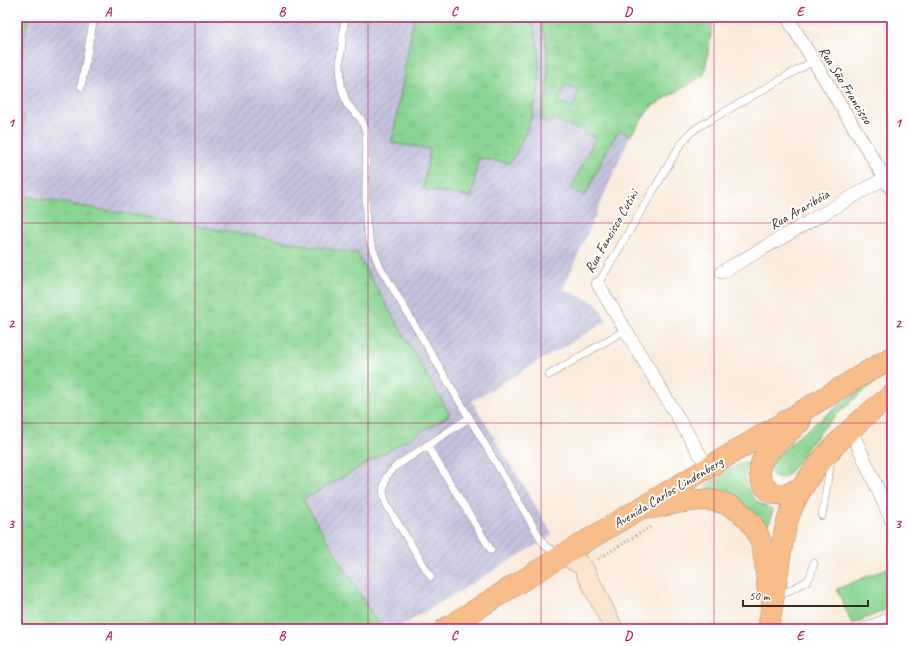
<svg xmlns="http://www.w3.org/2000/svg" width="909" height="646" font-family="Caveat,sans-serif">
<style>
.industrial{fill:url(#industrial-furrows)}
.grass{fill:url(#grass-tufts);stroke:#627f58;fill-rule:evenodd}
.park{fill:#88d491;stroke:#627f58}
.garden{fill:url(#garden-dots);stroke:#627f58}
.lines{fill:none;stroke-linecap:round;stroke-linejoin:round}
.lane-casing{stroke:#9a8b7e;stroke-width:8}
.street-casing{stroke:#9a8b7e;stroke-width:14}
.secondary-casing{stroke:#9a8b7e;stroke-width:20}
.primary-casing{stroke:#9a8b7e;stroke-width:22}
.path{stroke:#9a8b7e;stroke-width:2.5;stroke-dasharray:1 3;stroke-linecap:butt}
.lane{stroke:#fff;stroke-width:7}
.street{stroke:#fff;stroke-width:13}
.secondary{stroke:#fce5d0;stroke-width:19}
.primary{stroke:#f8bd89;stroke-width:21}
.grid{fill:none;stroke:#c2185b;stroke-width:1;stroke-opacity:0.55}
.labels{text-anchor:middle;stroke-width:4;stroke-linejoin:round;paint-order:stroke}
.street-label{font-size:14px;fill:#3b2a1e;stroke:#fff}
.neatline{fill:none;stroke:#c2185b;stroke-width:1.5}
.grid-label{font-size:13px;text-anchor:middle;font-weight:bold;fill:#c2185b}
</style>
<defs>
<pattern id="industrial-furrows" width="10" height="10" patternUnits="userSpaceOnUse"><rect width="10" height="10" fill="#c3c1db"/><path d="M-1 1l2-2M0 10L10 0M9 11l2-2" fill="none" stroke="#a8a6bc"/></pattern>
<pattern id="grass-tufts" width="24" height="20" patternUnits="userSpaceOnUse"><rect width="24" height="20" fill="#88d491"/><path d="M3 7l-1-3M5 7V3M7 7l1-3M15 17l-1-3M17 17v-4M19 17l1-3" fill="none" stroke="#76b67d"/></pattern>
<pattern id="garden-dots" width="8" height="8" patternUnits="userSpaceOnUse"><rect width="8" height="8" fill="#88d491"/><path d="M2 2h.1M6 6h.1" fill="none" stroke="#76b67d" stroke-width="1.8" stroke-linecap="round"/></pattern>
</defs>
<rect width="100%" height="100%" fill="#fff"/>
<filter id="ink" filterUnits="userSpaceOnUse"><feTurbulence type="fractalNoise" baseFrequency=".025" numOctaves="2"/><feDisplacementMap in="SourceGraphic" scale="8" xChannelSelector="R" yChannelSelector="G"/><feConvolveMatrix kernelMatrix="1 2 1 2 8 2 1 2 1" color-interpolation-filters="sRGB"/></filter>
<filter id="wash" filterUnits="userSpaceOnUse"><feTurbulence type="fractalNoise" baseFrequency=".012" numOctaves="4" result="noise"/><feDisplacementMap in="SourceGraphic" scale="16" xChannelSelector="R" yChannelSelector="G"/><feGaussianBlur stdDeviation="0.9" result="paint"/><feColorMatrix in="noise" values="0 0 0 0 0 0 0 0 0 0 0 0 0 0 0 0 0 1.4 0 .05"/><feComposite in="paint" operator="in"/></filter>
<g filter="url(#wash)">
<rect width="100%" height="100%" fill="#faecdd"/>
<!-- industrial -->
<path class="industrial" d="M17 17H714L704 75 651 107 630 136 563 289 596 303 607 321 472 401 553 535 396 629H17Z"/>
<!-- grass -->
<g class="grass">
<path d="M17 17H28L17 87Z"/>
<path d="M414 17H530C549 68 538 117 510 163L478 158 472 197 423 189 430 149 392 143Z"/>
<path d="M539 17H714L704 75 651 107 630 136 620 130 609 146 585 196 571 189 595 138 553 118 550 124 540 119C551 87 551 49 539 17ZM566 84 579 91 572 107 558 101Z"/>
<path d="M17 108 24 117 17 162Z"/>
<path d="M17 195 353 253 357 251 361 261 450 415 303 500 381 629H17Z"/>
</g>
<!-- park -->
<path class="park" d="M892 566V607L852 624 837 589Z"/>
<!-- garden -->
<g class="garden">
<path d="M892 369V371C863 390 837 412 815 438 805 451 796 466 785 477L780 478 772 475 771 469 774 459 799 436 847 399Z"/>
<path d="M744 461 747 464C741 485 751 503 773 509L770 522 766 525 707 491 706 489 707 484Z"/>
</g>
</g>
<g filter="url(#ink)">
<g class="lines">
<defs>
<g id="lane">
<path d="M345 17 340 61 341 86 347 104 361 119 366 132V223L369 239 379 265 545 546 559 554"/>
<path d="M81 87 94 17"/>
<path d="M598 284 679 147 689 134 698 127 813 61"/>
<path d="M549 375 625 330"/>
<path d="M427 445 491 550"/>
<path d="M822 516 831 459"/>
<path d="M431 577 386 504 383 491 386 477 396 466 469 418"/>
<path d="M777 597 807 581 810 577 814 563"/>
<path d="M859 629 892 615"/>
</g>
<g id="street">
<path d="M787 17 892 190"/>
<path d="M722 272 892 174"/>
<path d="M598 284 708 468"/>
<path d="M851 430 892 521"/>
</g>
<path id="secondary" d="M563 555 581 565 583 567 614 629"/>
<g id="primary">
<path d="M800 422C788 433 772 445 763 459 754 476 765 497 786 494 792 493 797 489 803 487"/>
<path d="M650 508C668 505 686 500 704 500 730 500 752 516 760 540 766 556 766 575 768 591"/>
<path d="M445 629 563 555 892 357"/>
<path d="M768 629C772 607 776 585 779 563 782 546 784 529 790 513 807 467 854 423 892 395"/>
</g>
</defs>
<!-- lane casing -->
<use href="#lane" class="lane-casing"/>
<!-- street casing -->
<use href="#street" class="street-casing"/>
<!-- secondary casing -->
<use href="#secondary" class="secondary-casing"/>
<!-- primary casing -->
<use href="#primary" class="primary-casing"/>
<!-- path -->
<path class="path" d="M598 559 652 526"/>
<!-- lane -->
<use href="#lane" class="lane"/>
<!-- street -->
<use href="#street" class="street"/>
<!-- secondary -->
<use href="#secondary" class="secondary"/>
<!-- primary -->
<use href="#primary" class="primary"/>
</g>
</g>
<!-- grid -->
<path class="grid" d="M195 17V629M368 17V629M541 17V629M714 17V629M17 223H892M17 423H892"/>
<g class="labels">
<!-- street labels -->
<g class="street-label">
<text transform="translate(846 85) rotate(58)" y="5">Rua São Francisco</text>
<text transform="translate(799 209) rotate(-30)" y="5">Rua Araribóia</text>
<text transform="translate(611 231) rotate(-60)" y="5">Rua Fancisco Cutini</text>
<text transform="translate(668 492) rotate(-31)" y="5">Avenida Carlos Lindenberg</text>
</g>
</g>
<!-- margin -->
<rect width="909" height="646" fill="none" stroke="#fff" stroke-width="44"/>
<!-- scale -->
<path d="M743 600v6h125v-6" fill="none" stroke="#3b2a1e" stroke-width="2"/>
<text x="749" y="600" font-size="12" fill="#3b2a1e" stroke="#ffffff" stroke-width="3" paint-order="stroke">50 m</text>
<rect x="22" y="22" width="865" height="602" class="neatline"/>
<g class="grid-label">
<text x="108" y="16">A</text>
<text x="282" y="16">B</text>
<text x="454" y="16">C</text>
<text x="628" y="16">D</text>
<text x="800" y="16">E</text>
<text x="11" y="127">1</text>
<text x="898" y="127">1</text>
<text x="11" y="328">2</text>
<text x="898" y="328">2</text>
<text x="11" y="528">3</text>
<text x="898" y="528">3</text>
<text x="108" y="640">A</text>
<text x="282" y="640">B</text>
<text x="454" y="640">C</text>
<text x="628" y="640">D</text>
<text x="800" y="640">E</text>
</g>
</svg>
